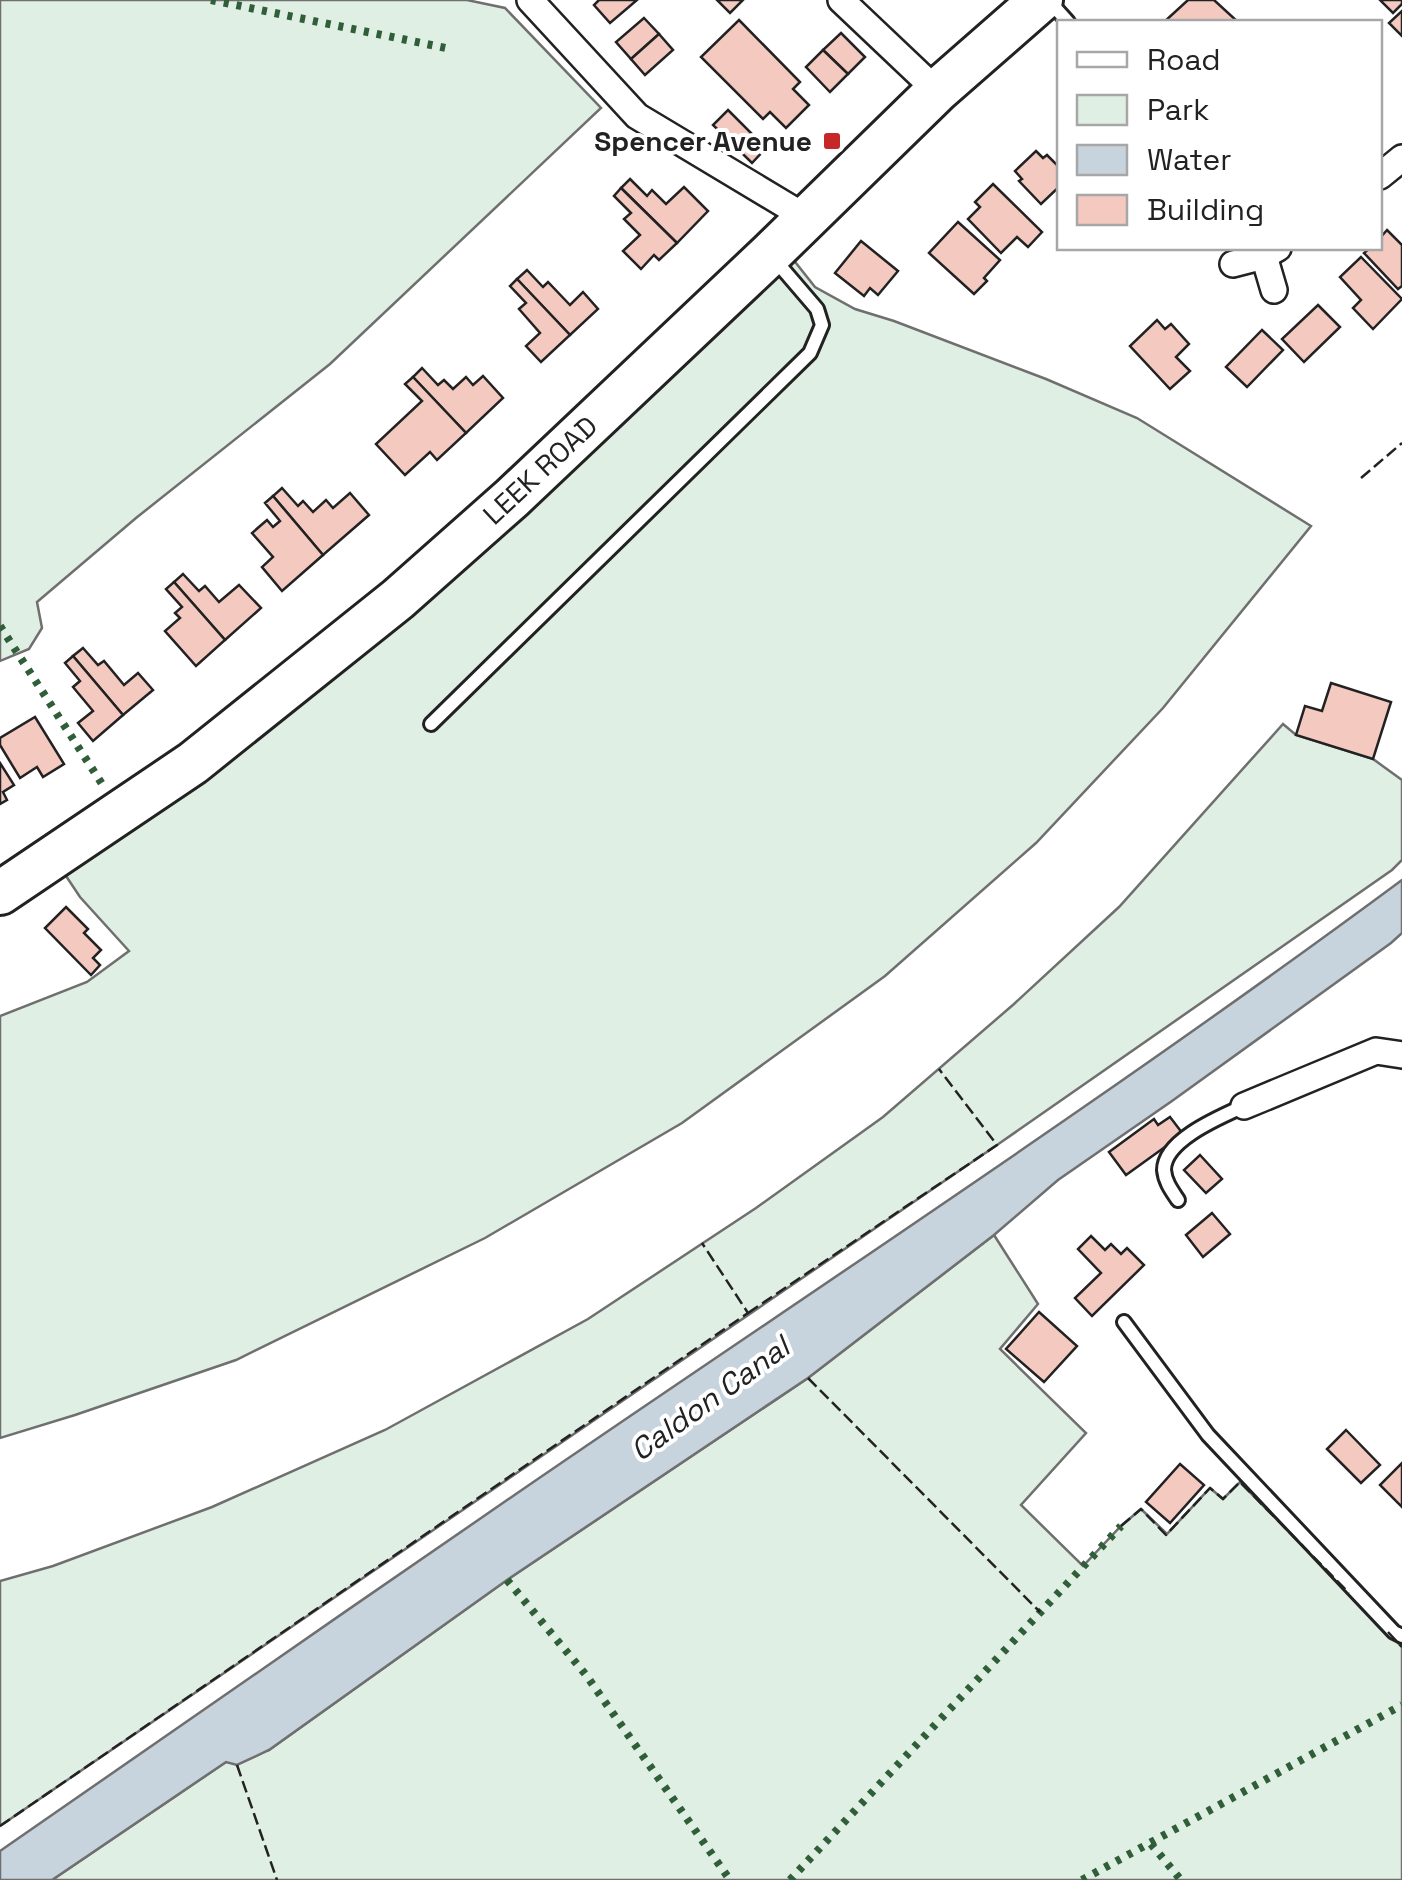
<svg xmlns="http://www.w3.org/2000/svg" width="1402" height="1880" font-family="'Space Grotesk',sans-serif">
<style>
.green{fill:#e0efe3;stroke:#6f6f6f;stroke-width:2.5}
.water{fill:#c7d3dd;stroke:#6f6f6f;stroke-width:2.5}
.building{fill:#f3c9c0;stroke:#222;stroke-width:2.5}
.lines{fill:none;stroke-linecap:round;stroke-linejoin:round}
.service-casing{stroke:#222;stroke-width:18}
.minor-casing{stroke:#222;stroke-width:30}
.trunk-casing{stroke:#222;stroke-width:48}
.service{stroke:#fff;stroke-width:12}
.minor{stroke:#fff;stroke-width:25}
.trunk{stroke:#fff;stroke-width:42}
.hedge{stroke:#2f5e38;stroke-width:8;stroke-dasharray:5 8;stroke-linecap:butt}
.fence{stroke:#222;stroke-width:2.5;stroke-dasharray:12 5;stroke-linecap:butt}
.poi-dot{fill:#c62828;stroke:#fff;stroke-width:4}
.labels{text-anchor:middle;stroke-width:8;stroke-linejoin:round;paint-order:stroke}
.poi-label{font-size:28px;font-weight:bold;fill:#222;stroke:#fff;text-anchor:end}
.street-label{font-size:28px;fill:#222;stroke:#fff}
.water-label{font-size:30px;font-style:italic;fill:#222;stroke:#fff}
</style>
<rect width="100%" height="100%" fill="#fff"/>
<!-- green -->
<g class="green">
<path d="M0 0H467L505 8 601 108 330 364 136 518 37 602 42 628 29 649 0 661Z"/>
<path d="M792 258 815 287 855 309 894 321 1046 379 1137 418 1311 526 1163 708 1036 843 885 976 682 1123 485 1238 236 1360 75 1415 0 1438V1016L87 982 129 951 80 897 64 873Z"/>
<path d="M1283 724 1296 735 1373 759 1402 780V860L1392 870 997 1145 0 1826V1581L53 1566 212 1507 385 1430 588 1319 756 1208 883 1117 1014 1004 1119 907Z"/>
<path d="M994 1235 1038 1304 1000 1349 1086 1433 1021 1505 1083 1566 1121 1526 1141 1509 1167 1534 1210 1488 1223 1499 1240 1482 1402 1647V1880H52L226 1762 269 1750 507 1580 808 1378Z"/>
</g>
<!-- water -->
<path class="water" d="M1402 880V933L1391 943 1172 1101 1058 1180 994 1235 808 1378 507 1580 269 1750 237 1765 226 1762 52 1880H0V1851C176 1730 352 1606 529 1485 821 1285 1117 1091 1402 880Z"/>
<!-- building -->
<g class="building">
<path d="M599 0H637L610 23 594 5Z"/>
<path d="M717 0H743L730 13Z"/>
<path d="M1188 0H1214L1238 22H1164Z"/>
<path d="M1380 0H1402V4L1393 13Z"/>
<path d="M1402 11V36L1389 23Z"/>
<path d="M644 18 659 34 631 59 616 42Z"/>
<path d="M739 20 800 82 793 89 809 105 786 128 770 112 763 119 701 57Z"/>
<path d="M841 33 865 57 848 74 823 50Z"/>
<path d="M659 34 673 50 645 75 631 59Z"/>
<path d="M823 50 848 74 830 92 806 67Z"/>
<path d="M728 110 766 148 752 163 713 125Z"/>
<path d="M1036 151 1043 158 1047 155 1060 168V186L1041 204 1019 181 1022 179 1015 171Z"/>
<path d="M630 179 647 196 652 190 666 204 684 187 708 211 677 243 621 188Z"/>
<path d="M993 184 1042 232 1028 247 1017 237 1001 253 968 219 980 207 975 202Z"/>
<path d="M621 188 677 243 659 260 654 255 641 269 623 251 640 235 624 219 631 213 614 196Z"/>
<path d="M958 222 1000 260 984 278 987 281 974 294 929 253Z"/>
<path d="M1387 230 1402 245V286L1398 289 1364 253 1370 248H1380V238Z"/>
<path d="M861 241 898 271 878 295 870 288 864 296 835 273Z"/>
<path d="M1361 257 1402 299 1373 329 1353 308 1361 300 1340 277Z"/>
<path d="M527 270 543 287 548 282 570 305 583 292 598 309 570 335 517 279Z"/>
<path d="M517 279 570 335 541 362 526 346 540 333 519 309 526 303 510 286Z"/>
<path d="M1318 305 1340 327 1304 362 1282 339Z"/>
<path d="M1157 320 1165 329 1171 324 1189 344 1176 357 1190 371 1170 389 1130 346Z"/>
<path d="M1262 330 1283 350 1247 387 1226 367Z"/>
<path d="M422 368 438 385 444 380 453 389 466 377 473 385 483 376 503 398 466 433 413 377Z"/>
<path d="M413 377 466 433 437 460 430 452 405 475 376 444 422 401 405 384Z"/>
<path d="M282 488 298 506 303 501 313 512 326 500 333 508 350 493 369 515 323 555 273 496Z"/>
<path d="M273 496 323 555 282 591 262 567 273 557 252 533 267 520 273 527 280 521 265 503Z"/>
<path d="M183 574 199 591 205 586 219 602 239 585 261 608 225 640 174 582Z"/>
<path d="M174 582 225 640 196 666 165 631 180 618 175 613 182 607 166 589Z"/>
<path d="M83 648 98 665 104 661 124 685 138 673 153 690 123 715 73 656Z"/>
<path d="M73 656 123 715 93 741 78 723 93 711 73 687 80 681 65 663Z"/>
<path d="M1331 683 1391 702 1373 759 1296 735 1305 706 1322 711Z"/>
<path d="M35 717 64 764 43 777 37 767 20 778 0 745V738Z"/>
<path d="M0 763 14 785 3 792 7 800 0 804Z"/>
<path d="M66 907 88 929 84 933 101 950 93 958 100 965 91 975 45 928Z"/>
<path d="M1170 1117 1183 1134 1126 1175 1109 1152 1154 1119 1158 1125Z"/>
<path d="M1200 1155 1222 1179 1206 1193 1184 1170Z"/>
<path d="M1212 1213 1230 1234 1203 1257 1186 1235Z"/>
<path d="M1091 1236 1105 1250 1111 1244 1121 1254 1127 1248 1144 1265 1092 1316 1075 1298 1101 1273 1078 1249Z"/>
<path d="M1039 1312 1077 1346 1044 1382 1006 1349Z"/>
<path d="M1346 1430 1380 1465 1361 1483 1327 1449Z"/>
<path d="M1402 1463V1507L1380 1485Z"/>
<path d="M1180 1464 1204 1485 1170 1523 1146 1502Z"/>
</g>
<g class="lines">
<defs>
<g id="service">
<path d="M1050 2 1068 22"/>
<path d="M431 724 810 353 822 325 817 309 775 260"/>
<path d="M1178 1200C1172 1191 1165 1182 1164 1170 1164 1140 1220 1117 1244 1106"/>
<path d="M1124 1322 1208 1435 1394 1632 1402 1636"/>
</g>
<g id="minor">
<path d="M530 0 637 116 807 218"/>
<path d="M841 0 937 91"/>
<path d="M1380 176 1402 158"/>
<path d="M1264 256 1274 290"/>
<path d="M1233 264 1264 256 1278 248"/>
<path d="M1244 1106 1376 1051 1402 1055"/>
</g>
<path id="trunk" d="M0 893 193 763 398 599 512 498 770 254 937 91 1041 0"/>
</defs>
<!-- service casing -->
<use href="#service" class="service-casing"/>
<!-- minor casing -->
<use href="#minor" class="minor-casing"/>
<!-- trunk casing -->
<use href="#trunk" class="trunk-casing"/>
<!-- service -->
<use href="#service" class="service"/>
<!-- minor -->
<use href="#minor" class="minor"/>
<!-- trunk -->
<use href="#trunk" class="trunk"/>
<!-- hedge -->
<g class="hedge">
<path d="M211 0 446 48"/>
<path d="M0 626 104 787"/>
<path d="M507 1580 586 1675 730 1880"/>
<path d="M1151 1844 1181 1880"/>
<path d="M790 1880 1121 1526"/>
<path d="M1082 1880 1402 1705"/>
</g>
<!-- fence -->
<g class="fence">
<path d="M1361 478 1402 443"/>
<path d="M748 1313 997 1145 939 1069"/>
<path d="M808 1378 1040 1612"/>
<path d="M1121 1526 1141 1509 1166 1535 1210 1488 1223 1499 1240 1482 1349 1593"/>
<path d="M1388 1632 1402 1647"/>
<path d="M237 1765 277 1880"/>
<path d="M0 1826 748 1313 702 1243"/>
</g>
</g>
<!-- markers -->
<rect class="poi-dot" x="822" y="131" width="20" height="20" rx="5"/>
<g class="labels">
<!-- poi labels -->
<g class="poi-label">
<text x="812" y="151">Spencer Avenue</text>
</g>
<!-- street labels -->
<g class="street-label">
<text transform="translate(540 470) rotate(-43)" y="10">LEEK ROAD</text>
</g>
<!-- water labels -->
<g class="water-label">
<text transform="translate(710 1399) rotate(-36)" y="10">Caldon Canal</text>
</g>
</g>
<!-- legend -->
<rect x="1057" y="20" width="325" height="230" fill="#ffffff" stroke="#a7a7a7" stroke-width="2.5"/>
<rect x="1077" y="52" width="50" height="15" fill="#ffffff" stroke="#a7a7a7" stroke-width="2.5"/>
<text x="1147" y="70" font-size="30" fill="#222222">Road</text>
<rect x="1077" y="95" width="50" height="30" fill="#e0efe3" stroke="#a7a7a7" stroke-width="2.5"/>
<text x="1147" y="120" font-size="30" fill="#222222">Park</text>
<rect x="1077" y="145" width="50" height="30" fill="#c7d3dd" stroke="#a7a7a7" stroke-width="2.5"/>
<text x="1147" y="170" font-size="30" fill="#222222">Water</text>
<rect x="1077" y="195" width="50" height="30" fill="#f3c9c0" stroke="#a7a7a7" stroke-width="2.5"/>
<text x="1147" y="220" font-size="30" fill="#222222">Building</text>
</svg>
